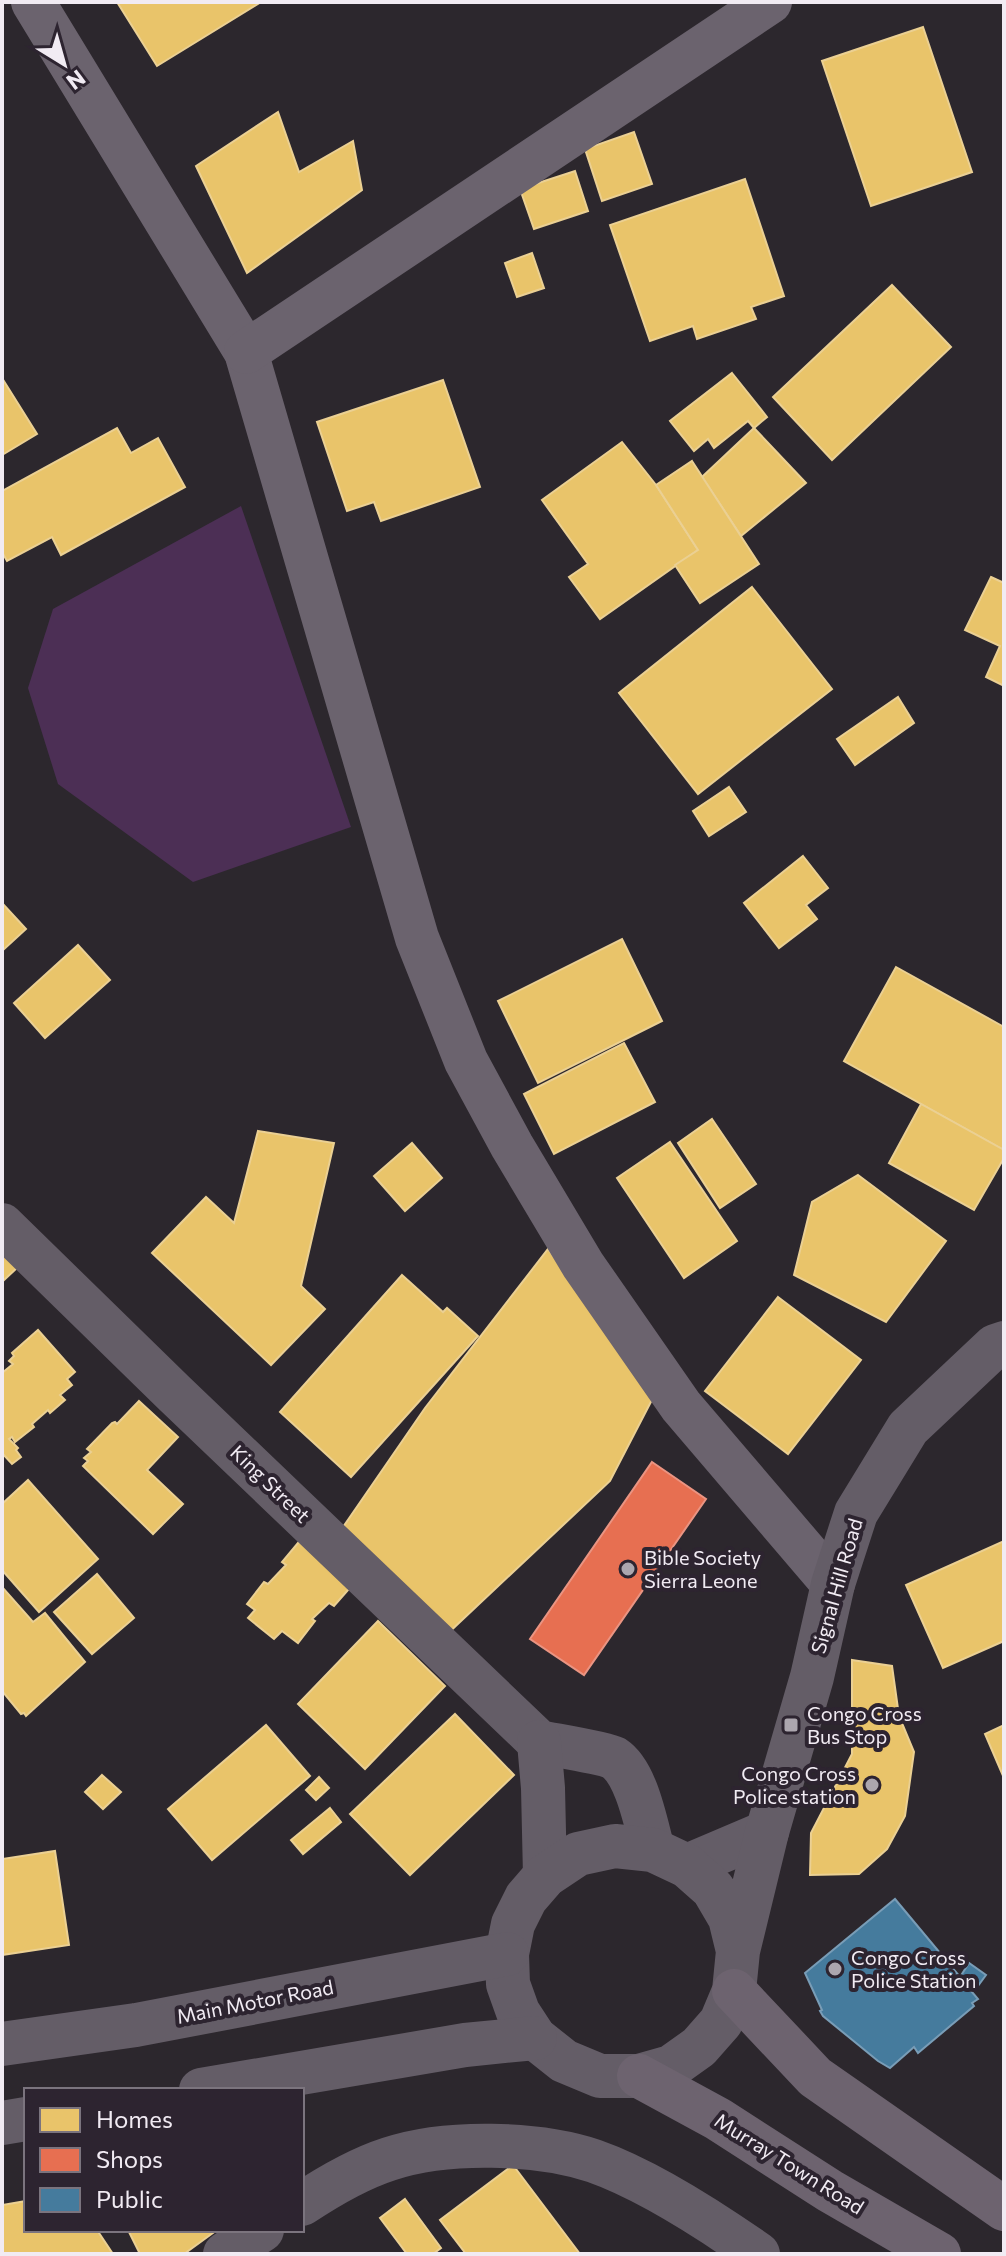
<svg xmlns="http://www.w3.org/2000/svg" width="1006" height="2256" font-family="Commissioner,sans-serif">
<style>
.green{fill:#4c2f55}
.homes{fill:#e9c46a;stroke:#ebd093;stroke-width:2}
.shops{fill:#e76f51;stroke:#ea9482;stroke-width:2}
.public{fill:#457b9d;stroke:#799db7;stroke-width:2}
.lines{fill:none;stroke-linecap:round;stroke-linejoin:round}
.street{stroke:#6b636e;stroke-width:44}
.secondary{stroke:#645d67;stroke-width:44}
.primary{stroke:#6d636f;stroke-width:44}
.poi-dot{fill:#aca6ae;stroke:#2d2430;stroke-width:3}
.labels{text-anchor:middle;stroke-width:8;stroke-linejoin:round;paint-order:stroke}
.street-label{font-size:20px;fill:#f1ebf3;stroke:#2d2430}
.poi-label{font-size:20px;fill:#f1ebf3;stroke:#2d2430;text-anchor:start}
</style>
<rect width="100%" height="100%" fill="#2c272d"/>
<!-- green -->
<path class="green" d="M241 506 351 827 193 882 58 784 28 688 53 609Z"/>
<!-- homes -->
<g class="homes">
<path d="M117 2H261L157 66Z"/>
<path d="M923 27 972 172 871 206 822 61Z"/>
<path d="M278 112 299 172 353 141 362 190 247 273 196 166Z"/>
<path d="M634 132 652 184 602 201 585 149Z"/>
<path d="M575 171 588 211 534 229 520 189Z"/>
<path d="M745 179 784 296 751 307 756 319 697 339 693 326 650 341 610 225Z"/>
<path d="M532 253 544 288 517 297 505 263Z"/>
<path d="M892 285 951 347 832 460 773 397Z"/>
<path d="M732 373 767 417 754 428 748 421 714 448 708 439 694 451 670 421Z"/>
<path d="M2 378 37 434 2 455Z"/>
<path d="M443 380 480 487 381 521 374 502 347 511 317 422Z"/>
<path d="M117 428 131 453 158 438 185 487 61 555 52 537 7 561 2 552V491Z"/>
<path d="M754 428 806 483 741 536 702 477Z"/>
<path d="M622 442 656 485 698 550 600 619 569 577 588 564 542 500Z"/>
<path d="M692 461 759 564 700 603 675 565 698 550 656 485Z"/>
<path d="M991 577 1004 583V686L986 677 1000 646 965 630Z"/>
<path d="M752 587 832 689 698 794 619 693Z"/>
<path d="M898 697 914 723 855 765 837 739Z"/>
<path d="M729 787 746 812 709 836 693 811Z"/>
<path d="M803 856 828 888 806 905 817 919 779 948 744 903Z"/>
<path d="M2 903 26 929 2 951Z"/>
<path d="M622 939 662 1021 538 1083 498 1001Z"/>
<path d="M78 945 110 980 45 1038 14 1003Z"/>
<path d="M896 967 1004 1027V1150L844 1061Z"/>
<path d="M624 1043 655 1102 554 1154 524 1094Z"/>
<path d="M921 1104 1004 1150V1158L974 1210 889 1163Z"/>
<path d="M712 1119 756 1184 720 1208 678 1143Z"/>
<path d="M258 1131 334 1143 301 1286 325 1309 271 1365 152 1253 206 1197 234 1223Z"/>
<path d="M670 1142 737 1241 684 1278 617 1178Z"/>
<path d="M412 1143 442 1178 405 1211 374 1176Z"/>
<path d="M858 1175 946 1241 886 1322 794 1275 812 1202Z"/>
<path d="M548 1249 656 1392 610 1481 444 1637 341 1530 425 1408Z"/>
<path d="M2 1250 18 1267 2 1282Z"/>
<path d="M402 1275 443 1312 447 1308 478 1336 351 1477 280 1412Z"/>
<path d="M778 1297 861 1360 788 1454 705 1391Z"/>
<path d="M38 1330 75 1372 67 1379 72 1385 60 1395 65 1400 50 1413 48 1410 32 1424 34 1427 15 1442 12 1437 9 1439 18 1448 16 1450 21 1457 12 1464 2 1453V1373L13 1364 9 1361 14 1356 12 1353Z"/>
<path d="M139 1401 178 1437 147 1470 183 1504 153 1534 83 1466 88 1461 84 1458 91 1452 87 1449 112 1423 115 1422 117 1424Z"/>
<path d="M28 1480 98 1559 39 1612 2 1570V1504Z"/>
<path d="M303 1537 355 1582 334 1606 329 1603 312 1619 315 1621 298 1643 282 1631 274 1639 248 1618 255 1610 247 1604 264 1582 268 1584 286 1565 282 1562Z"/>
<path d="M1004 1541V1641L943 1668 906 1585Z"/>
<path d="M97 1574 134 1618 92 1654 54 1612Z"/>
<path d="M2 1587 33 1622 45 1613 85 1662 26 1716 24 1713 21 1714 2 1691Z"/>
<path d="M378 1621 445 1686 365 1769 298 1704Z"/>
<path d="M852 1660 892 1666 899 1716 914 1752 905 1816 887 1849 859 1874 810 1875 811 1833 852 1754Z"/>
<path d="M455 1714 514 1775 410 1875 350 1814Z"/>
<path d="M266 1725 310 1776 212 1860 168 1809Z"/>
<path d="M1004 1725V1778L985 1734Z"/>
<path d="M102 1775 121 1792 103 1809 85 1792Z"/>
<path d="M319 1777 329 1788 316 1800 306 1790Z"/>
<path d="M330 1808 341 1822 303 1854 291 1840Z"/>
<path d="M55 1851 69 1945 2 1955V1859Z"/>
<path d="M513 2165 580 2254H466L440 2220Z"/>
<path d="M405 2199 441 2248 433 2254H407L380 2218Z"/>
<path d="M26 2201V2230H97L113 2254H2V2205Z"/>
<path d="M128 2230H217L184 2254H140Z"/>
</g>
<!-- shops -->
<path class="shops" d="M652 1462 706 1499 584 1675 530 1639Z"/>
<!-- public -->
<path class="public" d="M895 1899 960 1977 969 1963 986 1975 975 1990 966 1985 978 1999 972 2003 974 2006 918 2053 914 2047 890 2068 878 2061 823 2016 820 2011 822 2010 805 1973Z"/>
<g class="lines">
<!-- street -->
<g class="street">
<path d="M33 2 246 352 417 938 466 1061 512 1146 583 1265 681 1406 833 1584"/>
<path d="M246 352 770 2"/>
</g>
<!-- secondary -->
<g class="secondary">
<path d="M2 1225 174 1393 539 1742C553 1745 604 1753 614 1758 637 1773 646 1825 653 1850"/>
<path d="M539 1742 543 1788 545 1876"/>
<path d="M687 1866 767 1832"/>
<path d="M738 1951 730 1918 713 1889 687 1866 653 1850 615 1846 578 1854 545 1876 526 1898 513 1924 507 1954 508 1984 518 2012 535 2038 564 2061 600 2076H639L671 2067 699 2047 721 2022 734 1991 738 1951 767 1832 812 1677 833 1584 856 1513 908 1428 995 1346 1004 1343"/>
<path d="M2 2044 136 2025 507 1954"/>
<path d="M201 2090 465 2045 535 2038"/>
<path d="M2 2123 26 2119"/>
<path d="M302 2204C329 2186 358 2169 389 2159 446 2140 537 2142 594 2161 648 2180 711 2221 758 2254"/>
<path d="M225 2254 262 2230"/>
</g>
<!-- primary -->
<g class="primary">
<path d="M734 1991 815 2077 1004 2209"/>
<path d="M639 2076 718 2119 830 2191 939 2254"/>
</g>
</g>
<!-- markers -->
<g class="poi-dot">
<circle cx="628" cy="1569" r="8"/>
<rect x="783" y="1717" width="16" height="16" rx="4"/>
<circle cx="872" cy="1785" r="8"/>
<circle cx="835" cy="1969" r="8"/>
</g>
<g class="labels">
<!-- street labels -->
<g class="street-label">
<text transform="translate(270 1484) rotate(44)" y="7">King Street</text>
<text transform="translate(837 1586) rotate(-74)" y="7">Signal Hill Road</text>
<text transform="translate(255 2002) rotate(-11)" y="7">Main Motor Road</text>
<text transform="translate(789 2164) rotate(32)" y="7">Murray Town Road</text>
</g>
<!-- poi labels -->
<g class="poi-label">
<text x="644" y="1565">Bible Society<tspan x="644" dy="23">Sierra Leone</tspan></text>
<text x="807" y="1721">Congo Cross<tspan x="807" dy="23">Bus Stop</tspan></text>
<text x="856" y="1781" text-anchor="end">Congo Cross<tspan x="856" dy="23">Police station</tspan></text>
<text x="851" y="1965">Congo Cross<tspan x="851" dy="23">Police Station</tspan></text>
</g>
</g>
<!-- border -->
<rect width="1006" height="2256" fill="none" stroke="#f1ebf3" stroke-width="8"/>
<!-- legend -->
<rect x="24" y="2088" width="280" height="144" fill="#2d2430" stroke="#7b747e" stroke-width="2"/>
<rect x="40" y="2108" width="40" height="24" fill="#e9c46a" stroke="#7b747e" stroke-width="2"/>
<text x="96" y="2128" font-size="24" fill="#f1ebf3">Homes</text>
<rect x="40" y="2148" width="40" height="24" fill="#e76f51" stroke="#7b747e" stroke-width="2"/>
<text x="96" y="2168" font-size="24" fill="#f1ebf3">Shops</text>
<rect x="40" y="2188" width="40" height="24" fill="#457b9d" stroke="#7b747e" stroke-width="2"/>
<text x="96" y="2208" font-size="24" fill="#f1ebf3">Public</text>
<!-- north arrow -->
<g transform="translate(64 64) rotate(143)" stroke="#2d2430" stroke-width="6" paint-order="stroke">
<path d="M0-6L14 30L0 20L-14 30Z" fill="#f1ebf3"/>
<text y="-12" font-size="22" font-weight="bold" text-anchor="middle" fill="#f1ebf3">N</text>
</g>
</svg>
